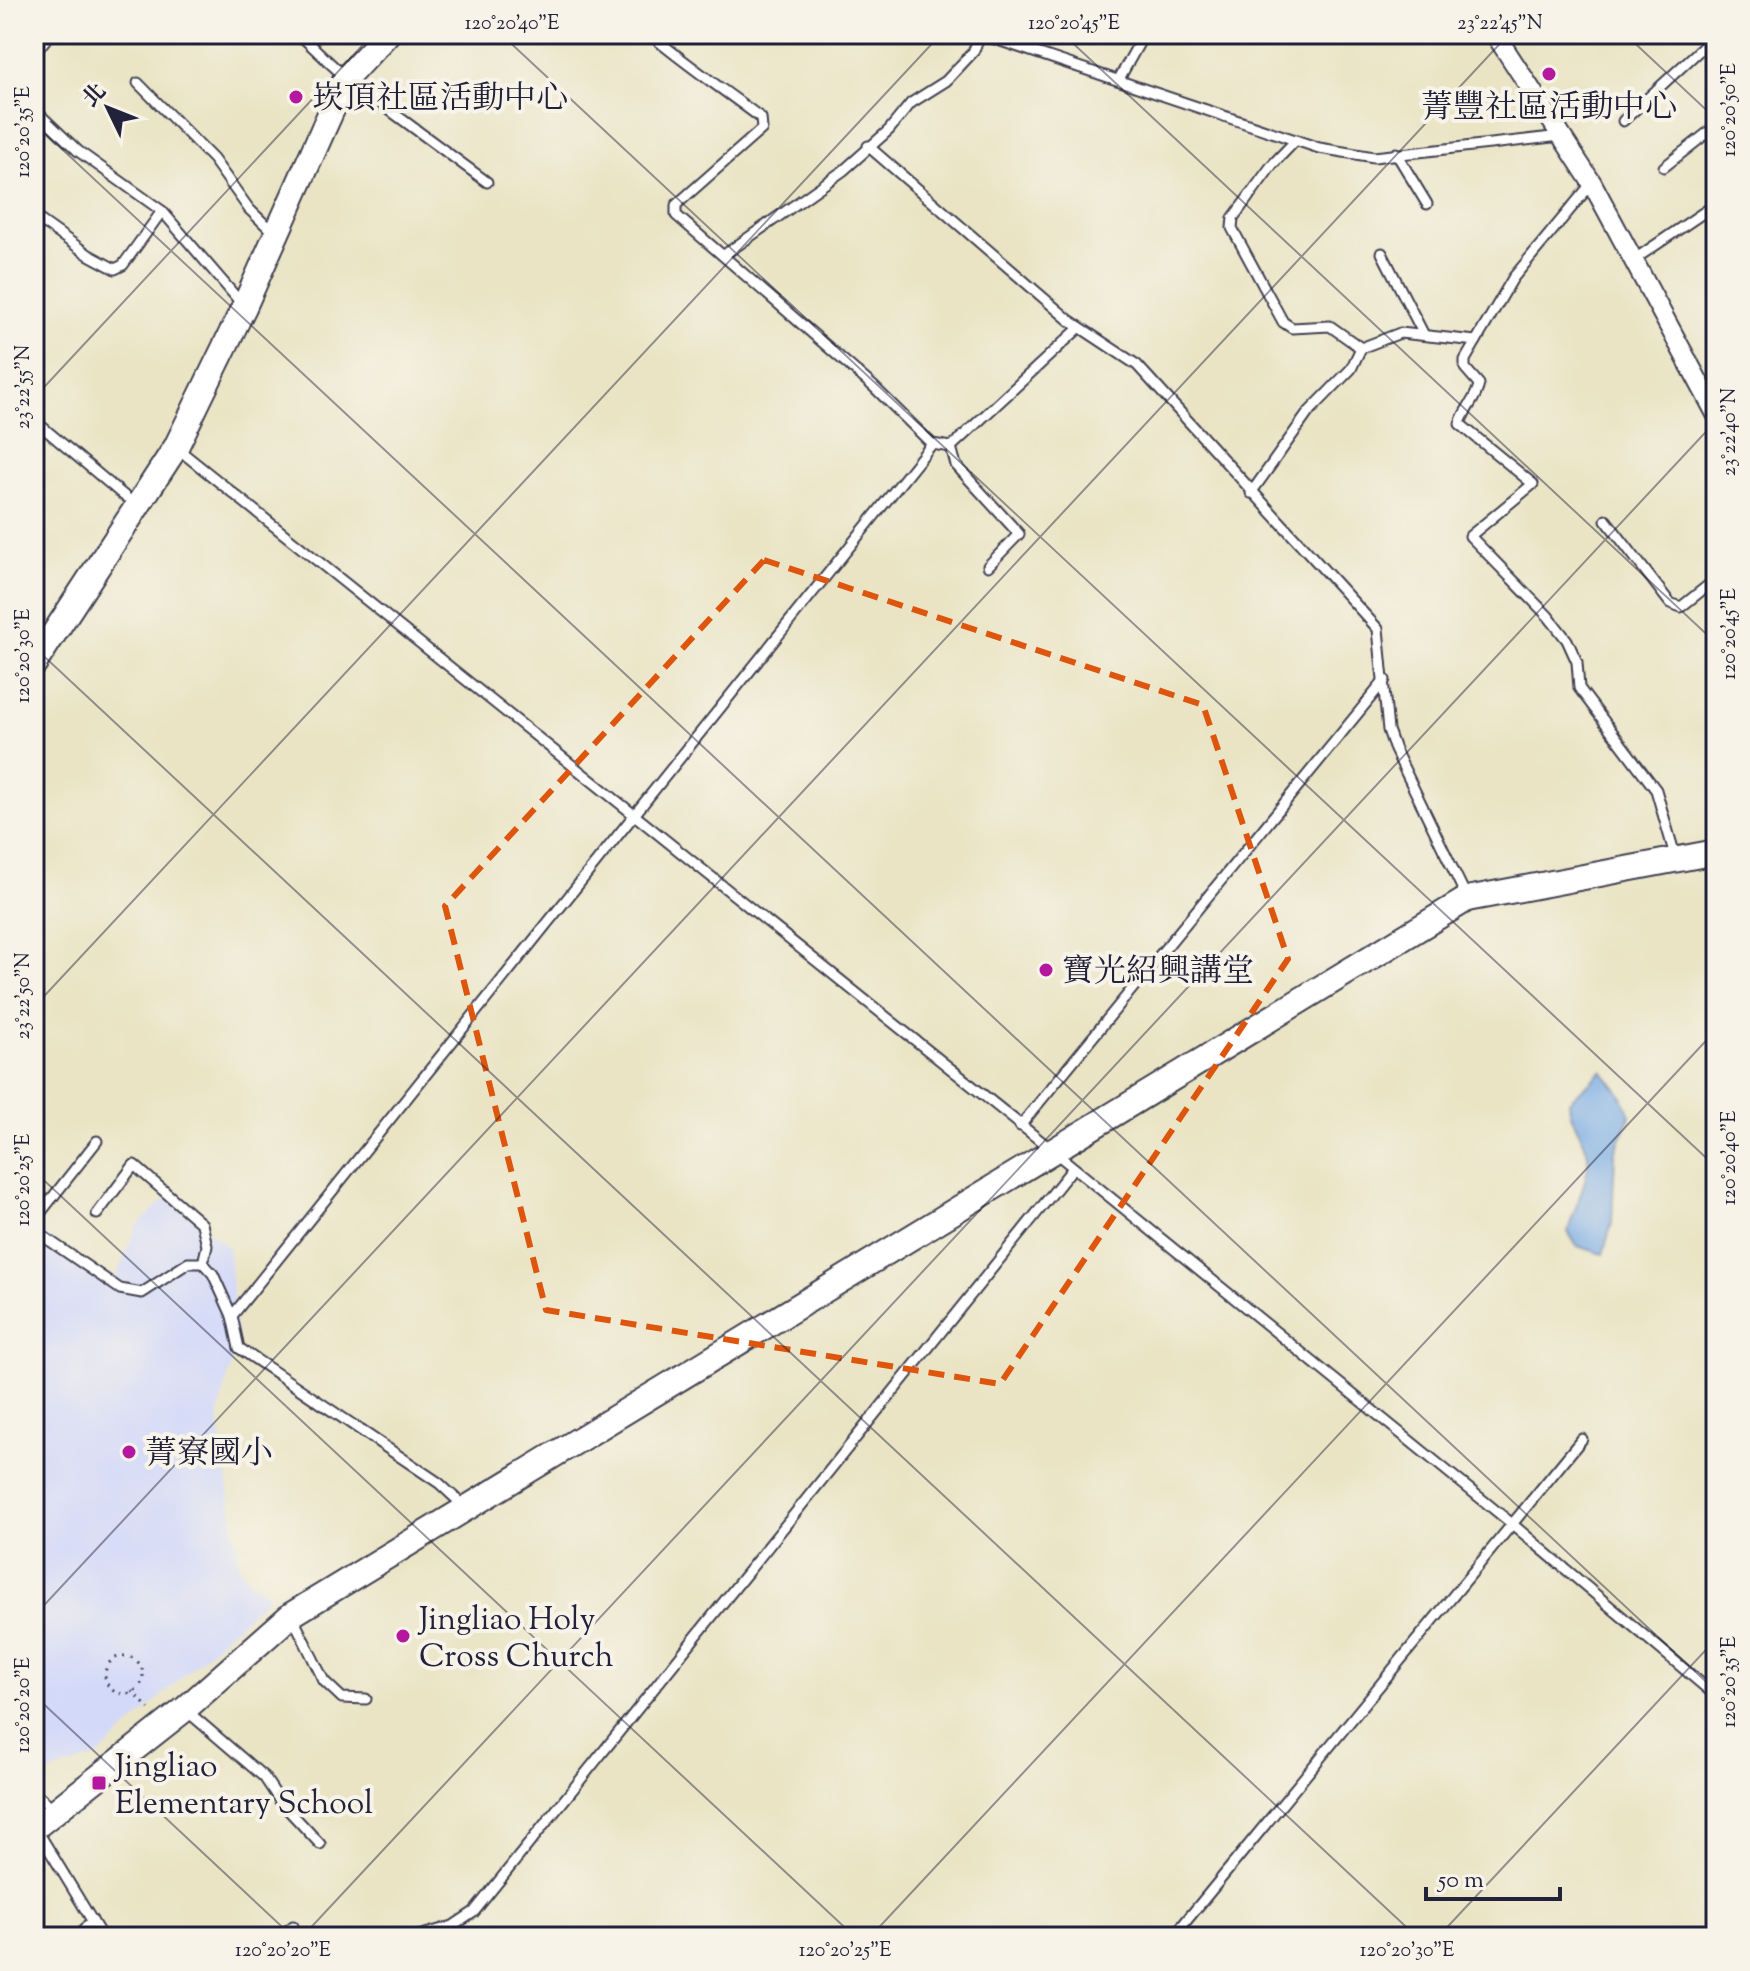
<svg xmlns="http://www.w3.org/2000/svg" width="1750" height="1971" font-family="'Sorts Mill Goudy','Noto Serif TC',serif">
<style>
.built{fill:#d3d9f9}
.water{fill:#77aae4;stroke:#4c6690;stroke-width:2}
.lines{fill:none;stroke-linecap:round;stroke-linejoin:round}
.service-casing{stroke:#403f50;stroke-width:13}
.minor-casing{stroke:#403f50;stroke-width:22}
.tertiary-casing{stroke:#403f50;stroke-width:28}
.path{stroke:#403f50;stroke-width:3;stroke-dasharray:2 6;stroke-linecap:butt}
.service{stroke:#fff;stroke-width:9}
.minor{stroke:#fff;stroke-width:18}
.tertiary{stroke:#fff;stroke-width:24}
.marked{fill:none;stroke:#de560e;stroke-width:6;stroke-dasharray:16 10;stroke-linejoin:round}
.ticks{fill:none;stroke:#22223b;stroke-width:2;stroke-opacity:0.45}
.poi-dot{fill:#b5179e;stroke:#f7f3e8;stroke-width:3}
.labels{text-anchor:middle;stroke-width:8;stroke-linejoin:round;paint-order:stroke}
.poi-label{font-size:32px;fill:#22223b;stroke:#f7f3e8;text-anchor:start}
.neatline{fill:none;stroke:#22223b;stroke-width:3}
.ticks-label{font-size:20px;text-anchor:middle;fill:#22223b}
</style>
<rect width="100%" height="100%" fill="#f7f3e8"/>
<filter id="ink" filterUnits="userSpaceOnUse"><feTurbulence type="fractalNoise" baseFrequency=".0125" numOctaves="2"/><feDisplacementMap in="SourceGraphic" scale="16" xChannelSelector="R" yChannelSelector="G"/><feConvolveMatrix kernelMatrix="1 2 1 2 8 2 1 2 1" color-interpolation-filters="sRGB"/></filter>
<filter id="wash" filterUnits="userSpaceOnUse"><feTurbulence type="fractalNoise" baseFrequency=".006" numOctaves="4" result="noise"/><feDisplacementMap in="SourceGraphic" scale="32" xChannelSelector="R" yChannelSelector="G"/><feGaussianBlur stdDeviation="1.8" result="paint"/><feColorMatrix in="noise" values="0 0 0 0 0 0 0 0 0 0 0 0 0 0 0 0 0 1.4 0 .05"/><feComposite in="paint" operator="in"/></filter>
<g filter="url(#wash)">
<rect width="100%" height="100%" fill="#eae4c5"/>
<!-- built -->
<path class="built" d="M166 1198 228 1247 237 1342 218 1416 240 1571 268 1596 97 1757 42 1775 34 1770V1225L84 1269 115 1279 137 1226Z"/>
<!-- water -->
<path class="water" d="M1602 1071 1619 1092 1631 1115 1615 1152 1612 1222 1603 1254 1577 1246 1568 1232C1572 1212 1592 1174 1588 1154 1584 1135 1569 1120 1569 1102Z"/>
</g>
<g filter="url(#ink)">
<g class="lines">
<defs>
<g id="service">
<path d="M299 34 346 78 487 182"/>
<path d="M650 34C685 64 724 90 761 118L762 129 676 205V215L874 387 932 444 951 447 1079 328"/>
<path d="M980 34 1319 148 1374 157 1561 136"/>
<path d="M34 54 50 34"/>
<path d="M1119 79 1144 34"/>
<path d="M138 83 213 159 249 209 274 233"/>
<path d="M34 109 78 151 162 211 242 304"/>
<path d="M1623 121 1716 35"/>
<path d="M1296 140 1272 165 1233 218 1232 228 1283 322 1292 328 1330 326 1361 348"/>
<path d="M868 146 1069 320 1137 365 1378 629 1388 730 1395 750 1466 896"/>
<path d="M1396 153 1427 204"/>
<path d="M1664 167 1716 126"/>
<path d="M1592 183 1513 278 1465 360V368L1479 384C1477 399 1464 409 1460 424L1533 484 1470 536 1548 616 1567 640 1577 662 1579 688 1656 790 1676 859"/>
<path d="M34 216 89 255 115 269 123 265 162 211"/>
<path d="M1382 253 1424 335"/>
<path d="M724 255 844 170 889 130 911 103 946 81 973 52 981 34"/>
<path d="M1635 259 1716 204"/>
<path d="M34 420 135 505"/>
<path d="M951 447 956 465 1019 534 988 566"/>
<path d="M178 449 1052 1150 1511 1523 1716 1696"/>
<path d="M1251 493 1308 413 1351 369 1361 348 1400 333 1476 341"/>
<path d="M1606 520 1670 603 1681 607 1716 579"/>
<path d="M1020 1126 1385 680"/>
<path d="M97 1214 134 1165 202 1224 207 1246 203 1263"/>
<path d="M34 1221 97 1141"/>
<path d="M34 1230 120 1289 142 1293 188 1263H203L213 1274 232 1316"/>
<path d="M466 1508 439 1483 239 1348 232 1316 932 444"/>
<path d="M293 1618 324 1681 342 1698 366 1699"/>
<path d="M187 1711 264 1777 280 1801 320 1844"/>
<path d="M34 1792 54 1809"/>
<path d="M37 1830 102 1937"/>
<path d="M78 1937 92 1920"/>
<path d="M279 1937 293 1926"/>
<path d="M415 1937 453 1926 474 1912 1073 1168"/>
<path d="M1173 1937 1582 1439"/>
</g>
<path id="minor" d="M1495 34 1592 183 1716 414"/>
<g id="tertiary">
<path d="M34 664 176 447 244 307 346 78 387 34"/>
<path d="M34 1828 185 1709 291 1615 1467 899 1716 852"/>
</g>
</defs>
<!-- service casing -->
<use href="#service" class="service-casing"/>
<!-- minor casing -->
<use href="#minor" class="minor-casing"/>
<!-- tertiary casing -->
<use href="#tertiary" class="tertiary-casing"/>
<!-- path -->
<g class="path">
<circle cx="124" cy="1675" r="19"/>
<path d="M132 1691 149 1709"/>
</g>
<!-- service -->
<use href="#service" class="service"/>
<!-- minor -->
<use href="#minor" class="minor"/>
<!-- tertiary -->
<use href="#tertiary" class="tertiary"/>
</g>
</g>
<!-- marked area -->
<path class="marked" d="M764 560 1203 705 1288 959 1000 1384 546 1310 445 906Z"/>
<!-- ticks -->
<path class="ticks" d="M501 34 1716 1167M1063 34 1716 643M1625 34 1716 119M34 123 1716 1691M34 398 373 34M34 647 1417 1937M34 1007 941 34M34 1171 855 1937M34 1616 1509 34M34 1695 293 1937M302 1937 1716 421M870 1937 1716 1030M1438 1937 1716 1639"/>
<!-- markers -->
<g class="poi-dot">
<circle cx="1549" cy="74" r="8"/>
<circle cx="296" cy="97" r="8"/>
<circle cx="1046" cy="970" r="8"/>
<circle cx="129" cy="1452" r="8"/>
<circle cx="403" cy="1636" r="8"/>
<rect x="91" y="1775" width="16" height="16" rx="4"/>
</g>
<g class="labels">
<!-- poi labels -->
<g class="poi-label">
<text x="312" y="108">崁頂社區活動中心</text>
<text x="1549" y="117" text-anchor="middle">菁豐社區活動中心</text>
<text x="1062" y="981">寶光紹興講堂</text>
<text x="145" y="1463">菁寮國小</text>
<text x="419" y="1629">Jingliao Holy<tspan x="419" dy="37">Cross Church</tspan></text>
<text x="115" y="1776">Jingliao<tspan x="115" dy="37">Elementary School</tspan></text>
</g>
</g>
<!-- margin -->
<rect width="1750" height="1971" fill="none" stroke="#f7f3e8" stroke-width="88"/>
<!-- north arrow -->
<g transform="translate(108 108) rotate(313)" stroke="#f7f3e8" stroke-width="6" paint-order="stroke">
<path d="M0-6L14 30L0 20L-14 30Z" fill="#22223b"/>
<text y="-12" font-size="22" font-weight="bold" text-anchor="middle" fill="#22223b">北</text>
</g>
<!-- scale -->
<path d="M1426 1887v12h134v-12" fill="none" stroke="#22223b" stroke-width="4"/>
<text x="1438" y="1887" font-size="24" fill="#22223b" stroke="#f7f3e8" stroke-width="6" paint-order="stroke">50 m</text>
<rect x="44" y="44" width="1662" height="1883" class="neatline"/>
<g class="ticks-label">
<text x="512" y="29">120°20'40"E</text>
<text x="1074" y="29">120°20'45"E</text>
<text x="1500" y="29">23°22'45"N</text>
<text transform="translate(1728 110) rotate(-90)" y="7">120°20'50"E</text>
<text transform="translate(22 132) rotate(-90)" y="7">120°20'35"E</text>
<text transform="translate(22 387) rotate(-90)" y="7">23°22'55"N</text>
<text transform="translate(1728 432) rotate(-90)" y="7">23°22'40"N</text>
<text transform="translate(1728 634) rotate(-90)" y="7">120°20'45"E</text>
<text transform="translate(22 656) rotate(-90)" y="7">120°20'30"E</text>
<text transform="translate(22 996) rotate(-90)" y="7">23°22'50"N</text>
<text transform="translate(1728 1158) rotate(-90)" y="7">120°20'40"E</text>
<text transform="translate(22 1180) rotate(-90)" y="7">120°20'25"E</text>
<text transform="translate(1728 1682) rotate(-90)" y="7">120°20'35"E</text>
<text transform="translate(22 1705) rotate(-90)" y="7">120°20'20"E</text>
<text x="283" y="1956">120°20'20"E</text>
<text x="845" y="1956">120°20'25"E</text>
<text x="1407" y="1956">120°20'30"E</text>
</g>
</svg>
